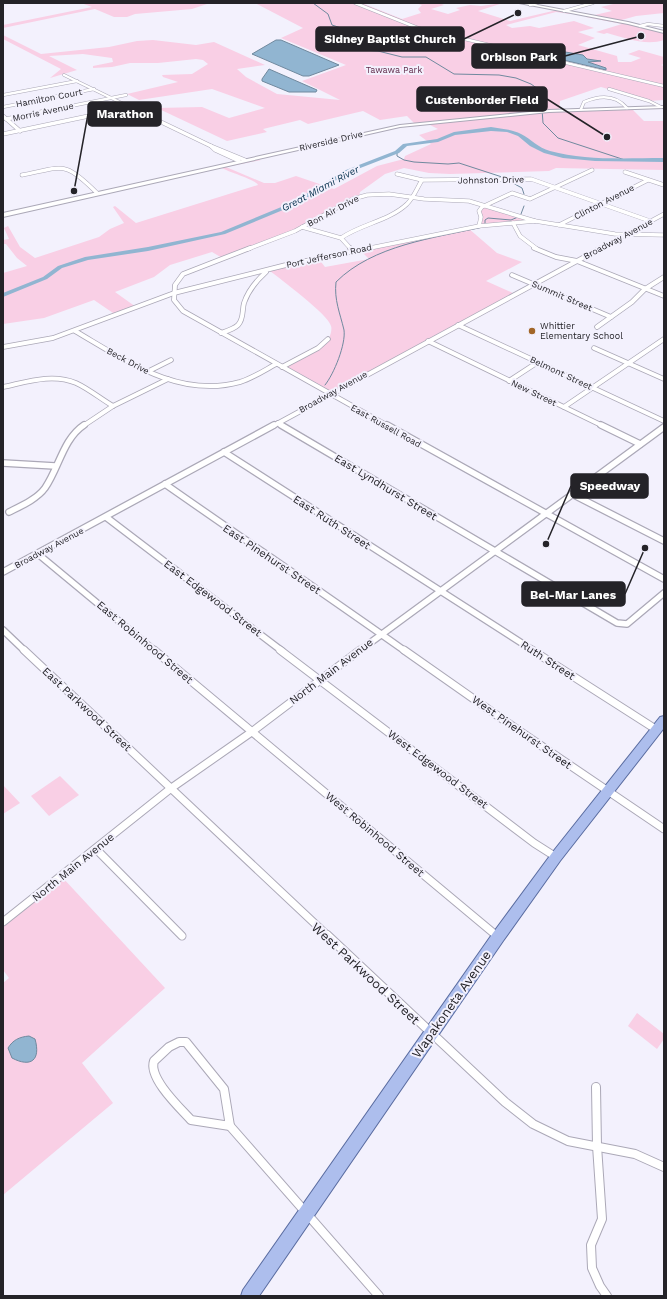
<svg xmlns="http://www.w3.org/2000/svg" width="667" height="1299" font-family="'Work Sans',sans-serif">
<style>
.green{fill:#f9cfe5;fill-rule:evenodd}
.water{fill:#91b5d1;stroke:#70899e}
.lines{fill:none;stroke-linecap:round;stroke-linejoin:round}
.stream{stroke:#70899e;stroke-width:1}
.river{fill:#91b5d1;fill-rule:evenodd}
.minor-far5-casing{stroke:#aba8b7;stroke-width:3.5}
.minor-far4-casing{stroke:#aba8b7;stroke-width:4.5}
.minor-far3-casing{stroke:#aba8b7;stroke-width:5.5}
.minor-far2-casing{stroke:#aba8b7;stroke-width:8}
.minor-far1-casing{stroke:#aba8b7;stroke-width:9}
.minor-casing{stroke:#aba8b7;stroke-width:10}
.secondary-casing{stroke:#aba8b7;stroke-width:2}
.primary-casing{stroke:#5a6ca0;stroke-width:2}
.minor-far5{stroke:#fff;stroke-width:2.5}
.minor-far4{stroke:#fff;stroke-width:3.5}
.minor-far3{stroke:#fff;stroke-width:4}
.minor-far2{stroke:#fff;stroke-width:5.5}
.minor-far1{stroke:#fff;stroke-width:7}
.minor{stroke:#fff;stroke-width:8}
.secondary{fill:#fff;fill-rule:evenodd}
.primary{fill:#adbeed;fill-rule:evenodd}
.poi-dot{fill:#a26628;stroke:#f3f1fd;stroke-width:1.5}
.labels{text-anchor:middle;stroke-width:4;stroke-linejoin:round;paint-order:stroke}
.far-park-label{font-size:9px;fill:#622d4c;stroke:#f3f1fd}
.far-street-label{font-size:9px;fill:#242328;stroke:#f3f1fd}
.far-poi-label{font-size:9px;fill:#242328;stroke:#f3f1fd;text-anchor:start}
.far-water-label{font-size:10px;font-style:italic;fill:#002d4a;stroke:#f3f1fd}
.street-label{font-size:11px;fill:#242328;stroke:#f3f1fd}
.near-street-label{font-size:13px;fill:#242328;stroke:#f3f1fd}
.leader{fill:none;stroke:#242328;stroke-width:1.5}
.callout-dot{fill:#242328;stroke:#f3f1fd;stroke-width:1.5}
.callout{fill:#242328;stroke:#242328;stroke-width:1.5}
.callout-label{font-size:12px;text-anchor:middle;font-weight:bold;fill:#fff}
</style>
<rect width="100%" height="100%" fill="#f3f1fd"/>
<!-- green -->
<g class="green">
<path d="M81 3H210L192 9 135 14 127 17H114L95 9 3 28V25L92 7Z"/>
<path d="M255 3H362L402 19 421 13 418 9 422 5 415 3H439L444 5 431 9 448 14 460 10 456 8 470 5 481 6 503 3 478 11 510 21 557 10 573 13 570 14 556 12 506 25 512 28 530 26 539 28 574 21 594 28 578 32 595 38 578 45 617 56 618 62H631L641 58 628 54 639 50 664 57V64L661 65 664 66V100L649 101 601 87 560 101 559 110 630 107 644 121H664V170L556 168 549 171 450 174 429 173 404 168 385 174 360 192 359 196 313 222 224 259 212 252 170 265 154 277 115 292 136 307 116 315 94 300 44 318 3 324V273L27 266 17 258 6 244H3V240L9 239 4 228 8 226 20 247 35 258 99 237 110 229 124 223 113 207 115 206 136 223 258 185C255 179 227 172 218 166L256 158 261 160 226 167 264 183H275L296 176 334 189 377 166 404 159 405 156 431 144 419 135 438 129 426 123 415 124 407 116 380 120 363 111 308 124 300 120 263 129 267 132 227 141 157 108 202 107 229 118 265 108 212 89 139 100 127 94 178 82 163 77 162 75 192 74 208 64 203 60 196 59 158 63H130L112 67 93 68V66L113 62 112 58 83 54 49 56 77 70 50 78 61 69 3 39V35L41 54 109 47 137 41 153 40 196 45 214 42 265 65 237 69 246 77 277 94 340 100 302 81 346 65 281 38 303 28ZM530 46 583 55 587 59 599 61 586 62 606 68 599 70 514 49Z"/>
<path d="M617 3H664V13L636 16 618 21 664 32V40C646 46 625 38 607 33L604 34 596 32 622 24 586 17 612 11 601 7Z"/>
<path d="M487 205 535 221 479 226 481 217 479 211Z"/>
<path d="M468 228 497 253 522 262 486 281 515 294 329 394 282 367C294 361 322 349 329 338 331 334 332 329 331 326 328 314 281 280 269 270L318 258 325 267 369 259 360 250Z"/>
<path d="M60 776 79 795 49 816 31 796Z"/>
<path d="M3 785 20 803 3 814Z"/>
<path d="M62 877 165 988 82 1063 113 1103 3 1195V983L9 978 3 970V922Z"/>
<path d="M637 1013 664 1034V1039L657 1049 628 1026Z"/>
</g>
<!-- water -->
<g class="water">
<path d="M276 40H281L339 65 309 76H303L252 54Z"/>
<path d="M519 46H530L583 55 587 59 601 61 588 62 606 68V70L512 48Z"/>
<path d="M269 69 317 90 316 92H289L262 81V79Z"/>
<path d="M29 1036 35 1039C41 1060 31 1068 12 1058L8 1048C13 1040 19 1037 29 1036Z"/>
</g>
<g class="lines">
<!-- stream -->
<g class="stream">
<path d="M313 3 328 14 332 25 356 33 360 38 353 44 357 49 362 50 378 51 402 57H426L454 74 499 75 516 78 531 84 538 89 544 96 546 105 542 109 543 123 558 138 625 160"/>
<path d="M397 152V156L404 160 414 162 448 164 459 163 502 177"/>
<path d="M509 181 522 188 524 194"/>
<path d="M521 214 524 206"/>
<path d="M485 224V220L488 218 511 220 518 217"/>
<path d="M325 385C334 374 346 344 344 330 340 313 334 300 336 282 373 245 434 238 483 227"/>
</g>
<!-- river -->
<path class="river" d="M491 127C501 129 512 129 521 134 531 139 538 148 550 151 586 161 627 158 664 158V162L595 161 563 158 544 153 530 146 518 136 507 132 491 131 455 135 438 142 407 146 399 153 350 172 295 205 225 234 148 251 88 260 62 268 47 279 3 297V293L43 277 58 266 85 257 148 247 221 232 291 203 346 170 395 151 403 144 437 139 454 132Z"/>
<defs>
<g id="minor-far5">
<path d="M355 3 418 28 664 86"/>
<path d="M530 5 537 3"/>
<path d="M564 11 593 3"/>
<path d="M640 26 648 24 664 26"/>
<path d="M64 75 136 110"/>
<path d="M609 89 649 101 661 107"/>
<path d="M3 95 77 81"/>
<path d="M3 107 94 89"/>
<path d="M581 109 584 102C600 95 615 94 627 108"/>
<path d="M51 110 126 95"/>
<path d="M117 110 131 107"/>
</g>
<g id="minor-far4">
<path d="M134 109 211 146"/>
<path d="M3 116 20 131"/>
<path d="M6 119 56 109"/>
<path d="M3 134 122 109"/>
<path d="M239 161 215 150 211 146 245 160"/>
<path d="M625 172 664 185"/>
<path d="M397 174 422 180 531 179 650 221"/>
<path d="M22 175C64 167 64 160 97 193"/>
<path d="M513 223 520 236 537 249"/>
<path d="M559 225 648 180"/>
<path d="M479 226 481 217 479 211 482 207 512 193 530 199 592 170"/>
<path d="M302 227 341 238 351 249"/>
<path d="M341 238C361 224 389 221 407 204 414 197 417 188 422 180"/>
<path d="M248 249 295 231 353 199 367 195 389 194 424 199 469 201 535 221"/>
<path d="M365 249 479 226 535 221 615 234 664 235"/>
<path d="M599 249 664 214"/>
</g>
<g id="minor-far3">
<path d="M250 248 183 274 175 285 174 300 183 311 388 426"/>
<path d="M350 248 353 251"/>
<path d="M534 248 556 257 577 261 664 296"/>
<path d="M512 275 611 317"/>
<path d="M458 325 664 421"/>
<path d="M597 327 632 302 645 289 664 277"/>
<path d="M75 331C125 360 179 399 240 382 253 378 265 370 276 364"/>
<path d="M221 333C227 331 234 329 238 325 244 319 242 310 244 303 248 291 256 281 266 272"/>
<path d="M428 341 603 426"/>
<path d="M3 347 53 338 174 293 286 265 370 248"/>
<path d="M594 348 664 379"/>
<path d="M282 367 318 348 328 339"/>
<path d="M147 372 171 360"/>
<path d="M509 381 538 362"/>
<path d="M3 387C27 382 52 373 76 383 89 389 101 399 113 406"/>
<path d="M564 407 664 339"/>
<path d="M278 423 283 426"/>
<path d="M83 426 113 406 168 379"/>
<path d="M273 426 601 248"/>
</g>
<g id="minor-far2">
<path d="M281 425 617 623 627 624 664 593"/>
<path d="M387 425 664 579"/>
<path d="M601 425 640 444"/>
<path d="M224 452 534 651"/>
<path d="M3 463 55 466"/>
<path d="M165 484C245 540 326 595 405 651"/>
<path d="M572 494 664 541"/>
<path d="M9 512C21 506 37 499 45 488 59 468 63 439 84 425"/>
<path d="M106 517 282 651"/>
<path d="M38 554 155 651"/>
<path d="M3 572 274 425"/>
<path d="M3 630 25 651"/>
<path d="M359 651 664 427"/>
</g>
<g id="minor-far1">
<path d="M24 650 328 936"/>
<path d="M154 650 497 936"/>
<path d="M280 650 534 843 556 857"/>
<path d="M404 650 518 730 664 829"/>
<path d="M532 650 657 730"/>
<path d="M96 849 182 936"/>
<path d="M3 922 170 789 253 731 360 650"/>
</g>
<g id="minor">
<path d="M327 935 505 1102 533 1124 568 1141 635 1154 664 1167"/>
<path d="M496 935 498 937"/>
<path d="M179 1042H186L224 1089 230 1126 191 1120C180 1108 148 1078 154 1061L169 1047Z"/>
<path d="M596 1087 597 1146 602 1219 591 1245 592 1268 600 1286 607 1296"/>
<path d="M230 1126 379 1296"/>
</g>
<g id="secondary">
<path d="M519 3H527L628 22 664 31V33L628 24Z"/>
<path d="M664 106V108L549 112 400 127 3 217V213L400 125 549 110Z"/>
</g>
<path id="primary" d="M664 716V728L560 861 503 941 259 1296H241L243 1290 493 933 552 853 660 717Z"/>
</defs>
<!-- minor-far5 casing -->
<use href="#minor-far5" class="minor-far5-casing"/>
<!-- minor-far4 casing -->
<use href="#minor-far4" class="minor-far4-casing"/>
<!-- minor-far3 casing -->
<use href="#minor-far3" class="minor-far3-casing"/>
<!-- minor-far2 casing -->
<use href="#minor-far2" class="minor-far2-casing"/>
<!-- minor-far1 casing -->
<use href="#minor-far1" class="minor-far1-casing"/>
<!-- minor casing -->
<use href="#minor" class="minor-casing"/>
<!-- secondary casing -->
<use href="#secondary" class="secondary-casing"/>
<!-- primary casing -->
<use href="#primary" class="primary-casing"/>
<!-- minor-far5 -->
<use href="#minor-far5" class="minor-far5"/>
<!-- minor-far4 -->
<use href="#minor-far4" class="minor-far4"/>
<!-- minor-far3 -->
<use href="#minor-far3" class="minor-far3"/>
<!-- minor-far2 -->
<use href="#minor-far2" class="minor-far2"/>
<!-- minor-far1 -->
<use href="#minor-far1" class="minor-far1"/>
<!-- minor -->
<use href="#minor" class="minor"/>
<!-- secondary -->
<use href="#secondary" class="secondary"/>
<!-- primary -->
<use href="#primary" class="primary"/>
</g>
<!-- markers -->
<circle class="poi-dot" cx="532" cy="331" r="4"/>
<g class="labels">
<!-- far-park labels -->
<g class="far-park-label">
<text x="394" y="73">Tawawa Park</text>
</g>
<!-- far-street labels -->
<g class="far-street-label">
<text transform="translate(49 98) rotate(-11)" y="3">Hamilton Court</text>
<text transform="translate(43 112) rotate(-12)" y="3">Morris Avenue</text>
<text transform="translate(331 141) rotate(-13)" y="3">Riverside Drive</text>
<text transform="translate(491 180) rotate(-1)" y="3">Johnston Drive</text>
<text transform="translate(604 202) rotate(-27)" y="3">Clinton Avenue</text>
<text transform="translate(333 211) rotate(-28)" y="3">Bon Air Drive</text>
<text transform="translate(618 239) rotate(-28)" y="3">Broadway Avenue</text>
<text transform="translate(329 256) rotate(-12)" y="3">Port Jefferson Road</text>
<text transform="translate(562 296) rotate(23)" y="3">Summit Street</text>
<text transform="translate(128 361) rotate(28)" y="3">Beck Drive</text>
<text transform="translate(561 373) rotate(25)" y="3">Belmont Street</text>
<text transform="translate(333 392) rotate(-29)" y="3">Broadway Avenue</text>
<text transform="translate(534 393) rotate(26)" y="3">New Street</text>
<text transform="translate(386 426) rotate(29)" y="3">East Russell Road</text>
<text transform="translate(49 548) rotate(-28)" y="3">Broadway Avenue</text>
</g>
<!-- far-poi labels -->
<g class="far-poi-label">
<text x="540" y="329">Whittier<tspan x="540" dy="10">Elementary School</tspan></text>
</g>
<!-- far-water labels -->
<g class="far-water-label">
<text transform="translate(320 188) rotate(-28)" y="4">Great Miami River</text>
</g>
<!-- street labels -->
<g class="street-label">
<text transform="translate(386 487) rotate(31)" y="4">East Lyndhurst Street</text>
<text transform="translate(332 522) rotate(33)" y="4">East Ruth Street</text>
<text transform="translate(272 559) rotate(34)" y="4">East Pinehurst Street</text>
<text transform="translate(213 598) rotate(37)" y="4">East Edgewood Street</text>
<text transform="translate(145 642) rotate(40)" y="4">East Robinhood Street</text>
<text transform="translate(548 660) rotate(33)" y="4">Ruth Street</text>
<text transform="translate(331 671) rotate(-37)" y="4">North Main Avenue</text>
<text transform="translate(87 709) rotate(43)" y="4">East Parkwood Street</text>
<text transform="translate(522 732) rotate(35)" y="4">West Pinehurst Street</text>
<text transform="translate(438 769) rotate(37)" y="4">West Edgewood Street</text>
<text transform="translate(375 834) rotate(40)" y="4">West Robinhood Street</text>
<text transform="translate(73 867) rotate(-39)" y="4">North Main Avenue</text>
</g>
<!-- near-street labels -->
<g class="near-street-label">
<text transform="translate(366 973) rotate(43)" y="5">West Parkwood Street</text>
<text transform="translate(451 1004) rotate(-55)" y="5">Wapakoneta Avenue</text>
</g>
</g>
<!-- callouts -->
<path class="leader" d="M518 13L464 39M641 36L565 56M607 137L547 99M74 191L88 114M546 544L571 486M645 548L625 594"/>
<g class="callout-dot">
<circle cx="518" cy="13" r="4"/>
<circle cx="641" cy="36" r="4"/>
<circle cx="607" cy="137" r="4"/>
<circle cx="74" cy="191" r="4"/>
<circle cx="546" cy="544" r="4"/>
<circle cx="645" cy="548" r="4"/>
</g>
<g class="callout">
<rect x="316" y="27" width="148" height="24" rx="4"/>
<rect x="472" y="44" width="93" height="24" rx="4"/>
<rect x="417" y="87" width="130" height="24" rx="4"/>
<rect x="88" y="102" width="73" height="24" rx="4"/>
<rect x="571" y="474" width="77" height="24" rx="4"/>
<rect x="522" y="582" width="103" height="24" rx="4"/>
</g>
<g class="callout-label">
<text x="390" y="43">Sidney Baptist Church</text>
<text x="519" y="61">Orbison Park</text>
<text x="482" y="104">Custenborder Field</text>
<text x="125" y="118">Marathon</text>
<text x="610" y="490">Speedway</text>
<text x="573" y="599">Bel-Mar Lanes</text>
</g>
<!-- border -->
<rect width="667" height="1299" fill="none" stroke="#242328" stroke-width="8"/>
</svg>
